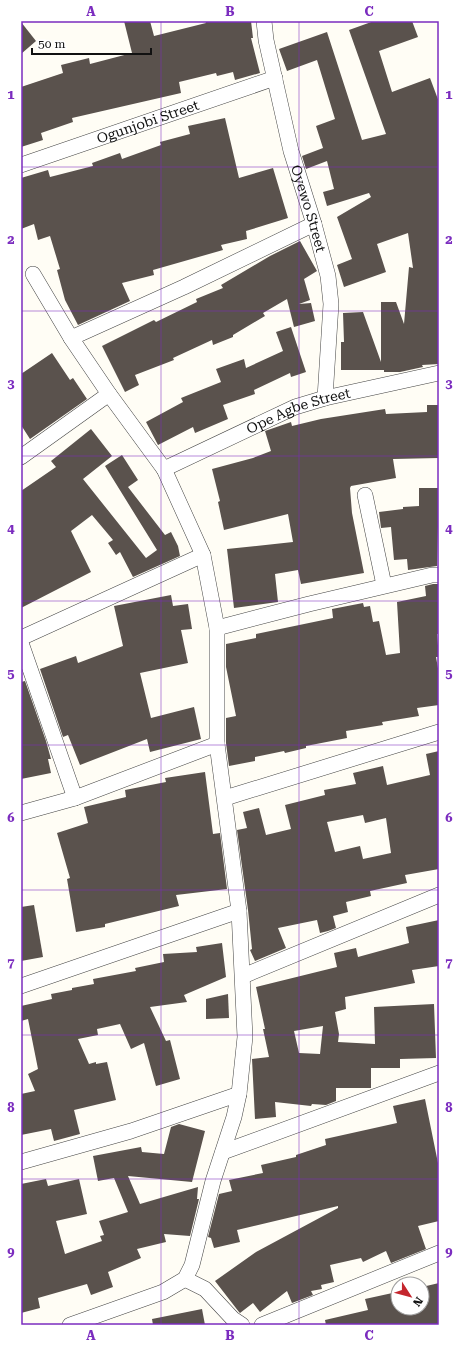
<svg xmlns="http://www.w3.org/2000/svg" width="460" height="1346" font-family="'Roboto Serif',serif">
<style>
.building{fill:#5a524d;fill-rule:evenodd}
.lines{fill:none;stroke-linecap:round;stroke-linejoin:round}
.street-casing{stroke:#444;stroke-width:16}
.street{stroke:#fff;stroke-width:15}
.grid{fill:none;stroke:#7b2cbf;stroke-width:1;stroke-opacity:0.55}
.labels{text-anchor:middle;stroke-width:4;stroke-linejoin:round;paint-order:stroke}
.street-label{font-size:14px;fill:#111;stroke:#fff}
.neatline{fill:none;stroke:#7b2cbf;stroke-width:1.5}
.grid-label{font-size:13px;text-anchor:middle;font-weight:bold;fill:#7b2cbf}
</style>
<rect width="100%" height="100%" fill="#fffdf5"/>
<!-- building -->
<g class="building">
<path d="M124 21H150L154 36 206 23 205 21H251L253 38H251L260 73 235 80 233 72 217 76 216 73 179 82 181 93 72 118 73 122 41 133 43 140 21 147V87L63 73 61 65 89 58 90 64 132 53Z"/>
<path d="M374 21H412L418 37 379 51 392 92 430 78 439 102V364L422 365 423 367 400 372H384V370H341V342H344L343 313 363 312 381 362V302H396L404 324 409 267 413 268 408 233 377 244 386 272 344 287 337 265 352 259 337 217 371 197 369 193 327 206 323 192 334 189 327 161 306 169 302 156 323 148 316 126 335 119 317 60 287 71 279 49 327 32 362 140 386 134 349 30Z"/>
<path d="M21 22 36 41 21 54Z"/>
<path d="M225 118 239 178 273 168 288 218 246 231 247 239 221 245 223 250 153 270 154 275 122 283 130 301 78 325 65 300 57 270 60 269 50 236 38 240 34 224 21 229V178L48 170 50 177 93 166 92 163 120 153 122 159 161 145 160 142 190 134 188 126Z"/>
<path d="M300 241 317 271 304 279 310 300 299 304 311 303 315 321 294 327 287 299 263 313 265 316 233 335V337L213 345 212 340 173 358 174 360 135 375 139 385 125 392 102 346 154 320 156 322 197 302 196 299 223 288 221 285 270 256Z"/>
<path d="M291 327 306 372 291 377 290 373 254 390 255 394 223 405 228 419 195 433 193 427 158 445 146 422 183 402 181 398 221 382 216 369 244 359 246 368 283 351 276 332Z"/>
<path d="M52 353 70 380 73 378 87 399 30 439 21 425V374Z"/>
<path d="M427 405H439V458L393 459 396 478 351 486 350 488 352 513 364 573 301 584 298 570 275 574 278 602 234 608 227 549 293 542 288 514 224 530 218 502 220 501 212 469 253 458 271 451 265 431 291 422 292 426 321 419 385 409 386 414 427 412Z"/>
<path d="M91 429 112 456 83 479 146 558 157 550 105 466 122 455 138 480 128 487 165 535 171 532 178 546 180 556 133 577 120 552 116 555 108 543 113 540 92 515 71 531 91 572 21 608V491L56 467 51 461Z"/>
<path d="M419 488H439L437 566 408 570 407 559 394 560 391 527 381 528 379 512 403 509V507L419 506Z"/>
<path d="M433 584H438L439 595V634H437L439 657H436L439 674V705L417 708 419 716 382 722 383 725 346 731 347 738 306 746V748L285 753 284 751 255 757V761L229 766 226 743V718L236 716 226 667V644L256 638V634L333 618 332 609 363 603 364 607 370 606 373 622 379 621 386 655 400 653 397 602 426 596 425 586Z"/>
<path d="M171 595 173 606 188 604 192 629 181 630 188 663 140 673 151 718 194 707 201 739 150 752 147 739 80 765 68 735 63 737 40 669 76 656 78 663 123 646 114 606Z"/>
<path d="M25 681 46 741 51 759H48L51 773 21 779V682Z"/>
<path d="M439 751V869L405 875 407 883 370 891 371 896 346 902 348 912 333 916 336 928 328 931 320 933 317 920 278 928 286 948 255 961 250 950 252 949 248 910 237 830 247 828 243 812 259 808 266 835 291 829 285 805 325 795 324 790 356 784 353 773 383 766 387 785 430 775 426 754ZM363 815 365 823 386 818 391 853 363 859 360 846 335 852 327 822Z"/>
<path d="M205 772 213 834 220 833 227 889 176 895 179 906 105 924V927L76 932 67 879 70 878 57 833 88 823 84 807 126 797 125 790 166 782 165 778Z"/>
<path d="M34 905 43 957 21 961V907Z"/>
<path d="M439 920V966L412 970 415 983 345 997 346 1009 335 1012 339 1034 338 1042 375 1044 374 1007 434 1004 436 1058 400 1059V1068H371V1088H336V1101L326 1105 312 1104 311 1106 275 1102 276 1117 255 1119 252 1059 269 1057 263 1029H265L256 987 337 967 334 953 356 948 358 957 409 943 406 927ZM323 1026 320 1054 299 1053 294 1031Z"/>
<path d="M222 943 226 977 184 995 187 1002 150 1007 166 1041 170 1040 180 1079 156 1086 144 1043 131 1049 120 1024 97 1029 98 1035 78 1039 89 1064 96 1062V1064L107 1062 116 1100 74 1110 80 1134 54 1141 51 1129 21 1135V1094L35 1091 28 1074 38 1069 28 1019 21 1021V1006L52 999 51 994 72 990V988L94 984 93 979 136 971 135 968 164 962 163 954 197 952 196 947Z"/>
<path d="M228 994 229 1018 206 1019V999Z"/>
<path d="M425 1099 439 1168V1221L418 1226 426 1249 391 1263 386 1251 363 1262 361 1258 330 1265 334 1282 321 1285 322 1289 311 1291 313 1295 292 1303 287 1291 260 1312 253 1303 240 1313 239 1312 215 1281 256 1252 338 1208V1206L237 1230 240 1242 214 1248 211 1238 208 1237 219 1194 232 1191 229 1180 263 1173 261 1165 296 1157V1155L326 1145 325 1139 397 1123 393 1106Z"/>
<path d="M179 1124 205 1131 192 1182 128 1176 140 1204 198 1187 197 1199H199L190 1236 164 1234 166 1242 137 1249 141 1258 108 1272 113 1287 91 1295 87 1284 38 1298 40 1308 21 1313V1184L46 1179 48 1186 79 1179 87 1214 56 1221 65 1254 102 1241 100 1236 104 1235 99 1221 128 1212 114 1178 98 1181 93 1156 141 1147 142 1152 164 1154 171 1127Z"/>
<path d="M439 1283V1325H326L325 1320 368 1310 365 1299 397 1292 398 1308H422V1287Z"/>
<path d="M202 1309 205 1325H153L152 1319Z"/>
</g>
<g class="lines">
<defs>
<g id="street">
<path id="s1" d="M264 21 266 40 291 151 314 224 328 276 331 304 325 398"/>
<path id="s2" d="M21 165 275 78"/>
<path d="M33 274 71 338 109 394"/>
<path d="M71 338 184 287 314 224"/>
<path d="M21 457 109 394 164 469 203 555 217 628V744L239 911 245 1037 239 1094 234 1117 213 1181 192 1265 185 1279 163 1292 70 1325"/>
<path id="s3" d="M164 469 295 407 325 398 439 373"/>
<path d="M365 495 384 585"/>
<path d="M217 628 309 604 432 575H439"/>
<path d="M21 638 203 555"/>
<path d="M21 643 75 798"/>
<path d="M225 798 439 732"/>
<path d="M21 813 75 798 217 744"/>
<path d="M243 976 439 895"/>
<path d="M21 986 239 911"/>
<path d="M223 1152 439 1073"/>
<path d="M21 1162 131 1131 239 1094"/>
<path d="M185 1279 205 1289 233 1319 242 1325"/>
<path d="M262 1325 439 1253"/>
</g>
</defs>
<!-- street casing -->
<use href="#street" class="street-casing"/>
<!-- street -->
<use href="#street" class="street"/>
</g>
<!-- grid -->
<path class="grid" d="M161 21V1325M299 21V1325M21 167H439M21 311H439M21 456H439M21 601H439M21 745H439M21 890H439M21 1035H439M21 1179H439"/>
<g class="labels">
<!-- street labels -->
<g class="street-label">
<text dy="5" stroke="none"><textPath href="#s2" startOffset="134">Ogunjobi Street</textPath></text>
<text dy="5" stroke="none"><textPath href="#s1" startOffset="193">Oyewo Street</textPath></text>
<text dy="5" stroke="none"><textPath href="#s3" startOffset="147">Ope Agbe Street</textPath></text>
</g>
</g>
<!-- border -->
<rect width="460" height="1346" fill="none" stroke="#ffffff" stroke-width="44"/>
<!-- north arrow -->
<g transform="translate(410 1296) rotate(126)"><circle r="19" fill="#ffffff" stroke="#a0a0a0"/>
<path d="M0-3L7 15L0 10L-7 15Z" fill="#c4262e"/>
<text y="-6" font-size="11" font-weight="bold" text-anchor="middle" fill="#111111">N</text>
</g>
<!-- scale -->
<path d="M32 48v6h119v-6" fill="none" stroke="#111111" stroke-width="2"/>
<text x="38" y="48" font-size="12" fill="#111111" stroke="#ffffff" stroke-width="3" paint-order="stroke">50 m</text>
<rect x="22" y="22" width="416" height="1302" class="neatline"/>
<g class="grid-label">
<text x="91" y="16">A</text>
<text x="230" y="16">B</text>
<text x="369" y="16">C</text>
<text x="11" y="99">1</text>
<text x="449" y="99">1</text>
<text x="11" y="244">2</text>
<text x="449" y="244">2</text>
<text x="11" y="388">3</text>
<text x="449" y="388">3</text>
<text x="11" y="533">4</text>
<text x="449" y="533">4</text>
<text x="11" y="678">5</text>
<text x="449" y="678">5</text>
<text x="11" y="822">6</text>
<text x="449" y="822">6</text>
<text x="11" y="967">7</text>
<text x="449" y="967">7</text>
<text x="11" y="1112">8</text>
<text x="449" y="1112">8</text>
<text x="11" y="1256">9</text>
<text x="449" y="1256">9</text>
<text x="91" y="1340">A</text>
<text x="230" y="1340">B</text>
<text x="369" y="1340">C</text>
</g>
</svg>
